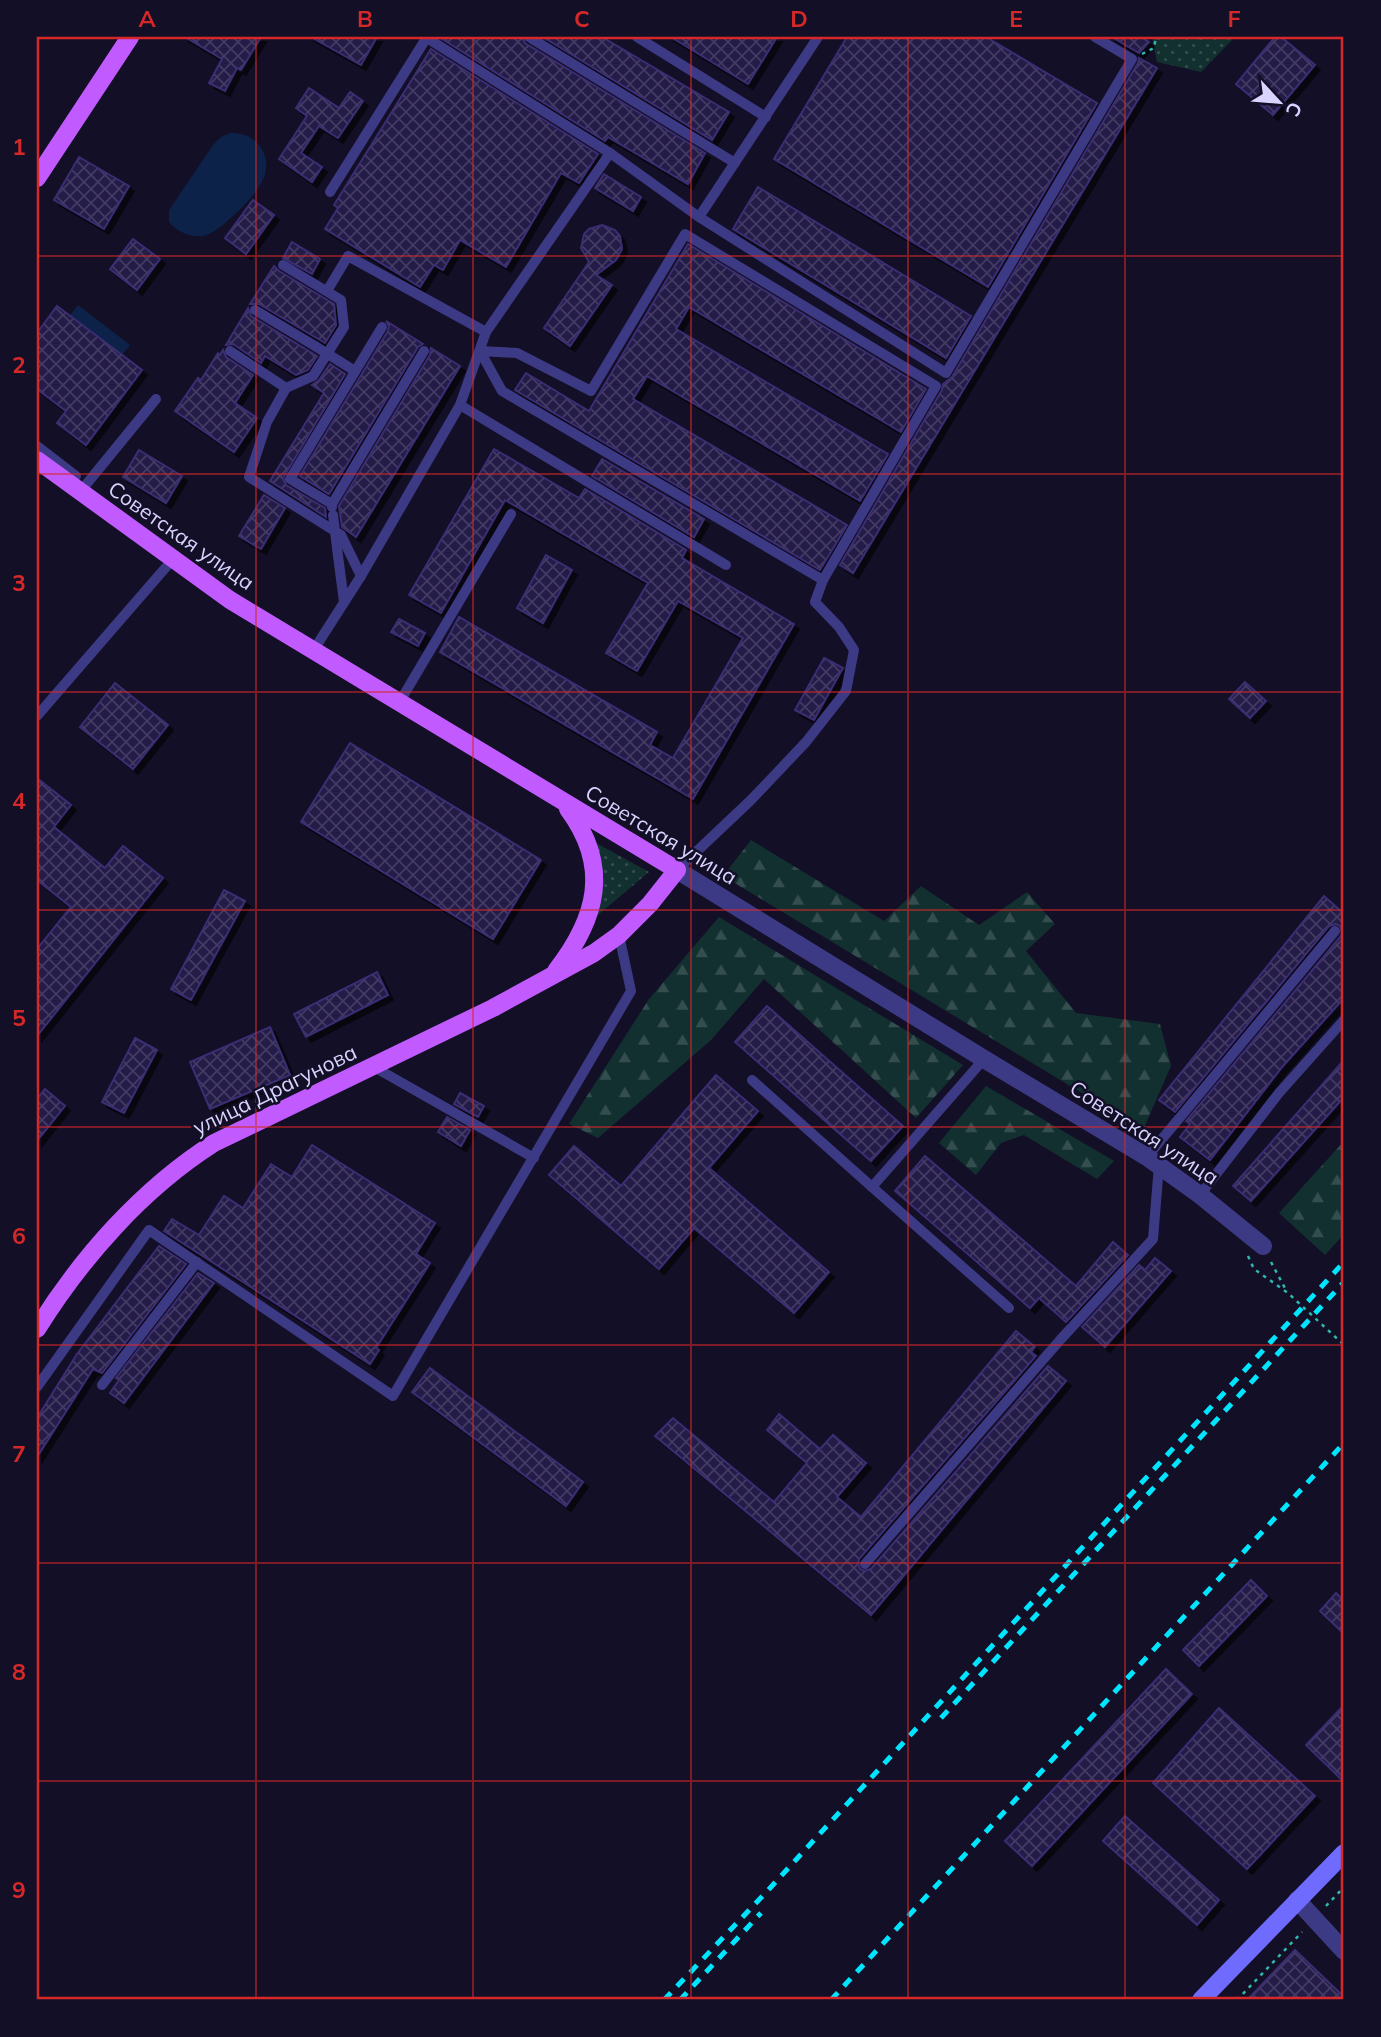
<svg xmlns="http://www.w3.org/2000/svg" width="1381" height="2037" font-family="Mulish,sans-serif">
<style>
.grass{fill:url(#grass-dots)}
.forest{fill:url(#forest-firs)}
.water{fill:#0c2248}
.building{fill:url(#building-cross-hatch);stroke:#3b2d73;stroke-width:2;filter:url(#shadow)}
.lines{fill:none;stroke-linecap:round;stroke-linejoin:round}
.path{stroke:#2fb8b0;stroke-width:2.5;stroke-dasharray:3.5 5;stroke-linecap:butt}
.lane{stroke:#3d3a85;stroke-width:10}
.street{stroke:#3d3a85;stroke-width:18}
.secondary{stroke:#6f6bff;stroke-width:18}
.primary{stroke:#c25bff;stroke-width:18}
.rail{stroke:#00e5ff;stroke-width:5;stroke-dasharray:10 9;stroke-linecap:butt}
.lane-bridge{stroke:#3d3a85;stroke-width:10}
.grid{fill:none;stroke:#d62828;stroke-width:2;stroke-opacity:0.55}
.labels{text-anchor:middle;stroke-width:5;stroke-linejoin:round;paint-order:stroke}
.street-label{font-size:21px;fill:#d9d4ff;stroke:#130f26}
.neatline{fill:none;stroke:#d62828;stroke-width:2.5}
.grid-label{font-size:23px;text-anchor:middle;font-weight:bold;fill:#d62828}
</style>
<defs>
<pattern id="grass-dots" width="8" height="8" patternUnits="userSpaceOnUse" patternTransform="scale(1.75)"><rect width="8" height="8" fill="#12302f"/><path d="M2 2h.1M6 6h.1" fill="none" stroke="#344d4e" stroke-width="1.8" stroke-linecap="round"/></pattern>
<pattern id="forest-firs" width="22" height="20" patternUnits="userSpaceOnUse" patternTransform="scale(1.75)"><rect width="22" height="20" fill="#12302f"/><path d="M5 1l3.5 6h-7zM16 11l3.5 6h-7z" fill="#344d4e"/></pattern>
<pattern id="building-cross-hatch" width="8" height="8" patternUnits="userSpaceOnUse" patternTransform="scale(1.75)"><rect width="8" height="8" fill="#241b47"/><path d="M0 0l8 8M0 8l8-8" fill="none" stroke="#433b63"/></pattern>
<filter id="shadow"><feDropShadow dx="5" dy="5" stdDeviation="0" flood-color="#0009"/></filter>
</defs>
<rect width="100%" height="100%" fill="#130f26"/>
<!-- grass -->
<g class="grass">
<path d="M1152 37H1235L1201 72 1157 62Z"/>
<path d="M596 843 649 872 592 920C599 889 607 874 596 843Z"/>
</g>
<!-- forest -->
<g class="forest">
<path d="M751 840 884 921 921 886 979 925 1027 892 1055 924 1026 951 1076 1013 1160 1024 1171 1066 1143 1130 723 876Z"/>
<path d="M719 917 963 1065 916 1118 764 979 711 1040 598 1138 569 1124 649 999Z"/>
<path d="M986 1086 1114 1161 1097 1179 1024 1135 1001 1143 976 1175 939 1143Z"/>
<path d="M1344 1141V1234L1325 1255 1279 1213Z"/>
</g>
<!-- water -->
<g class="water">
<path d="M230 133C240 133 247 134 255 141 282 166 255 196 235 214 225 223 216 233 203 236 191 238 176 231 169 222V210L213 145 221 137Z"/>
<path d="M78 305 130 345 122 355 70 315Z"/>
</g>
<!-- building -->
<g class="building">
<path d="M185 37H261L241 70 237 68 225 91 209 83 222 59Z"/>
<path d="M311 37H377L361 65Z"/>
<path d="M439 37H522L525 43 705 153 688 184 608 137 605 141Z"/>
<path d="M543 37H602L729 112 712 140Z"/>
<path d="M671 37H777L748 84Z"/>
<path d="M847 37H986L1097 103 988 287 774 159Z"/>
<path d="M1112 37H1141L1149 42 1139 53Z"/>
<path d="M1275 37H1281L1315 65 1273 115 1236 84Z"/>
<path d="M431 49 598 154 579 183 561 173 506 267 460 240 443 270 434 265 420 287 325 229 338 208 334 205Z"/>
<path d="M1139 58 1157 68 853 573 840 565 942 390 943 384 952 377 1138 63Z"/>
<path d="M309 88 339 108 350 92 363 101 338 138 319 126 301 153 322 167 312 182 279 159 307 116 296 108Z"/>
<path d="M79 157 129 186 104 229 54 200Z"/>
<path d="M604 174 641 197 633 211 595 188Z"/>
<path d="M758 187 971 316 946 358 733 229Z"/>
<path d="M253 200 274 215 246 254 225 238Z"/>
<path d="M602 225 615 230 620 236 622 249 616 260 596 275 612 285 570 346 544 328 589 262 581 248 584 234 589 229Z"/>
<path d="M133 239 160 259 137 290 110 269Z"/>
<path d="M292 242 320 259 312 274 283 258Z"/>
<path d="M688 244 926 389 901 432 689 307 676 329 888 454 860 501 647 376 633 399 847 525 820 570 515 390 526 373 589 411Z"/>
<path d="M274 266 279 271 334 304 336 325 325 343 259 304H250Z"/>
<path d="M57 306 142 370 86 445 57 423 66 411 37 389V333Z"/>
<path d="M248 308 251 316 317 356 308 370 296 375 265 356 261 363 233 344 226 345Z"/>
<path d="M386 321 423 344 418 347 329 494 300 476 388 331 389 326Z"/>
<path d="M431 348 460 366 356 537 342 527 339 506 430 355Z"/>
<path d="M223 350 226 357 253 375 235 403 257 418 234 452 175 411 198 378 201 380 218 353 220 355Z"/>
<path d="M330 364 345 374 283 478 286 485 325 508 326 517 270 481 324 393 312 385 319 380Z"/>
<path d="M494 449 579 498 585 489 686 550 682 558 794 624 693 799 440 652 459 617 657 732 650 745 673 758 743 638 678 601 637 671 606 653 648 583 505 500 441 613 409 595Z"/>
<path d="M139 450 182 476 166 503 123 477Z"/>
<path d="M602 459 704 519 694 537 592 476Z"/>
<path d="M264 495 285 508 261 549 239 536Z"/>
<path d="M546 555 572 570 543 623 517 608Z"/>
<path d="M399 619 425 633 418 646 391 632Z"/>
<path d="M824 658 843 668 814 720 795 710Z"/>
<path d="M1245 682 1266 701 1250 718 1229 699Z"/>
<path d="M115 683 168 725 133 769 80 727Z"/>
<path d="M350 743 541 860 493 939 301 822Z"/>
<path d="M37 778 71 805 54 827 105 868 123 846 163 878 37 1036V949L71 907 37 880Z"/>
<path d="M224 890 245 901 191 1000 171 989Z"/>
<path d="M1324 896 1344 914V998L1283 1066 1210 1160 1180 1137 1190 1124 1186 1121 1341 936 1342 932 1340 926 1336 924 1329 926 1175 1112 1159 1100Z"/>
<path d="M377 972 388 995 306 1037 294 1014Z"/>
<path d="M767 1006 903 1126 871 1161 735 1042Z"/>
<path d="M270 1027 290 1075 210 1109 190 1062Z"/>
<path d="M135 1038 157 1050 124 1113 102 1102Z"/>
<path d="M1344 1060V1097L1251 1201 1233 1186Z"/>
<path d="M716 1075 758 1111 709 1168 829 1272 794 1313 694 1228 659 1269 549 1175 574 1146 621 1186Z"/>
<path d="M45 1089 65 1106 37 1141V1099Z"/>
<path d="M460 1093 484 1106 478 1117 454 1104Z"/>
<path d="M447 1117 470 1130 461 1146 438 1132Z"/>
<path d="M312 1145 435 1223 416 1254 430 1263 376 1348 379 1350 370 1364 164 1231 172 1219 199 1235 224 1196 243 1208 271 1164 292 1177Z"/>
<path d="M925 1156 1076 1286 1113 1242 1128 1255 1066 1322 1039 1298 1030 1308 895 1191Z"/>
<path d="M159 1246 186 1264 102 1373 93 1369 37 1457V1418L77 1354Z"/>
<path d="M1155 1258 1171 1271 1105 1347 1082 1327 1139 1265 1145 1270Z"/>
<path d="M198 1273 214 1283 124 1403 110 1393 119 1380 116 1378Z"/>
<path d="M1016 1331 1035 1347 1031 1352 1036 1356 859 1559 858 1563 860 1569 864 1571 871 1569 1048 1366 1066 1381 871 1615 655 1436 673 1418 774 1502 807 1463 767 1430 779 1414 820 1449 833 1435 866 1463 837 1497 861 1517Z"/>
<path d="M430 1368 583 1482 566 1506 412 1392Z"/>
<path d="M1251 1580 1267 1596 1199 1666 1183 1650Z"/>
<path d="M1336 1593 1344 1601V1634L1320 1611Z"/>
<path d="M1166 1669 1192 1694 1032 1866 1005 1841Z"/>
<path d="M1344 1705V1782L1306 1745Z"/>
<path d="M1219 1708 1315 1796 1247 1869 1153 1783Z"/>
<path d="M1125 1816 1219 1900 1197 1925 1103 1841Z"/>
<path d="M1295 1950 1344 1997V2000H1247Z"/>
</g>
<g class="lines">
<!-- path -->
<g class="path">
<path d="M1142 54 1154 48 1156 37"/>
<path d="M1248 1256 1254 1269 1288 1293 1344 1345"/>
<path d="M1271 1262 1286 1290"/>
<path d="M1326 1906 1344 1887"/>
<path d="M1237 2000 1302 1932"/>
</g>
<!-- lane -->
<g class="lane">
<path d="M529 37 735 163"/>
<path d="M637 37 766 117"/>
<path d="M427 38 610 153"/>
<path d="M330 192 427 37"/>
<path d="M699 217 946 373 1132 59 1095 37"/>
<path d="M283 265 341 300 344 327 313 376 286 388"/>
<path d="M327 291 348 256 486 332"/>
<path d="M255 310 315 346"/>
<path d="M230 351 286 388 267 422 249 477 341 535 361 576"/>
<path d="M480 351 517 353 591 391 685 234 936 386 823 580"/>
<path d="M480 351 502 391 823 580 815 602 839 627 854 650 846 691 806 742 751 800 677 870"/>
<path d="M339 361 355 371"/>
<path d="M460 405 726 565"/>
<path d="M37 446 76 476 69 484"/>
<path d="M80 492 156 399"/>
<path d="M332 504 290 479 382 327"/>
<path d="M332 507V504L424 351"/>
<path d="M337 548 344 602"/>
<path d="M313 651 361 576 460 405 486 332 610 153 699 217 818 37"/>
<path d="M399 703 511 514"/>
<path d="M37 716 173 559"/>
<path d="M984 1059 872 1187 1009 1308"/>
<path d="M374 1067 534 1158"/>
<path d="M752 1080 872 1187"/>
<path d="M1147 1157 1335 931"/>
<path d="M1200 1195 1279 1093 1344 1020"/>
<path d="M102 1385 197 1262"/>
<path d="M37 1387 149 1230 393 1396 631 991 619 935"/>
<path d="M865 1564 1061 1339 1153 1239 1159 1165"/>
</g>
<!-- street -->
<g class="street">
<path d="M677 870 984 1059 1147 1157 1200 1195 1263 1246"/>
<path d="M1297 1900 1344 1951"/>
</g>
<!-- secondary -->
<path class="secondary" d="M1201 2000 1344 1853"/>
<!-- primary -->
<g class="primary">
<path d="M37 178 130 37"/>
<path d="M37 460 230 600 677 870 650 904 619 935 594 953 493 1008 214 1143C142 1189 82 1257 37 1329"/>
<path d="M556 971C597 918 611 867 568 809"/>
</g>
<!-- rail -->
<g class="rail">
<path d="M941 1718 1344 1282"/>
<path d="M664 2000 771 1887 1344 1262"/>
<path d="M680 2000 761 1913"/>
<path d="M831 2000 1344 1443"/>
</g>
<!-- lane-bridge -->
<g class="lane-bridge">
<path d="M315 346 339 361"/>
<path d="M333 515 337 548"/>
</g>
</g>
<!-- grid -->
<path class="grid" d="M256 37V2000M473 37V2000M691 37V2000M908 37V2000M1125 37V2000M37 256H1344M37 474H1344M37 692H1344M37 910H1344M37 1127H1344M37 1345H1344M37 1563H1344M37 1781H1344"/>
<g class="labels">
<!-- street labels -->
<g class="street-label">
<text transform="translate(181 536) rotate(35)" y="7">Советская улица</text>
<text transform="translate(661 835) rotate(31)" y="7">Советская улица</text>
<text transform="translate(275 1090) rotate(-26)" y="7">улица Драгунова</text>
<text transform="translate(1144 1133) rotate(33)" y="7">Советская улица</text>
</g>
</g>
<!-- border -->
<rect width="1381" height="2037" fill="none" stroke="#130f26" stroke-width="77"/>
<!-- north arrow -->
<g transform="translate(1279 102) rotate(116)" stroke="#130f26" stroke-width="5" paint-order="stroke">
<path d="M0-5L12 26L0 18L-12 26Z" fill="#d9d4ff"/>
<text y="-10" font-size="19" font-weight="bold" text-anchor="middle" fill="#d9d4ff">С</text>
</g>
<rect x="38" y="38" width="1304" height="1960" class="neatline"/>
<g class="grid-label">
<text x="147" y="27">A</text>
<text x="365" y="27">B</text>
<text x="582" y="27">C</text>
<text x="799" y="27">D</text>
<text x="1016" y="27">E</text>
<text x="1234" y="27">F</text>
<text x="19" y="155">1</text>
<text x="19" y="373">2</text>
<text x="19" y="591">3</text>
<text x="19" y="809">4</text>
<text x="19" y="1026">5</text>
<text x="19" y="1244">6</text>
<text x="19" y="1462">7</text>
<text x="19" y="1680">8</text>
<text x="19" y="1898">9</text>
</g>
</svg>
